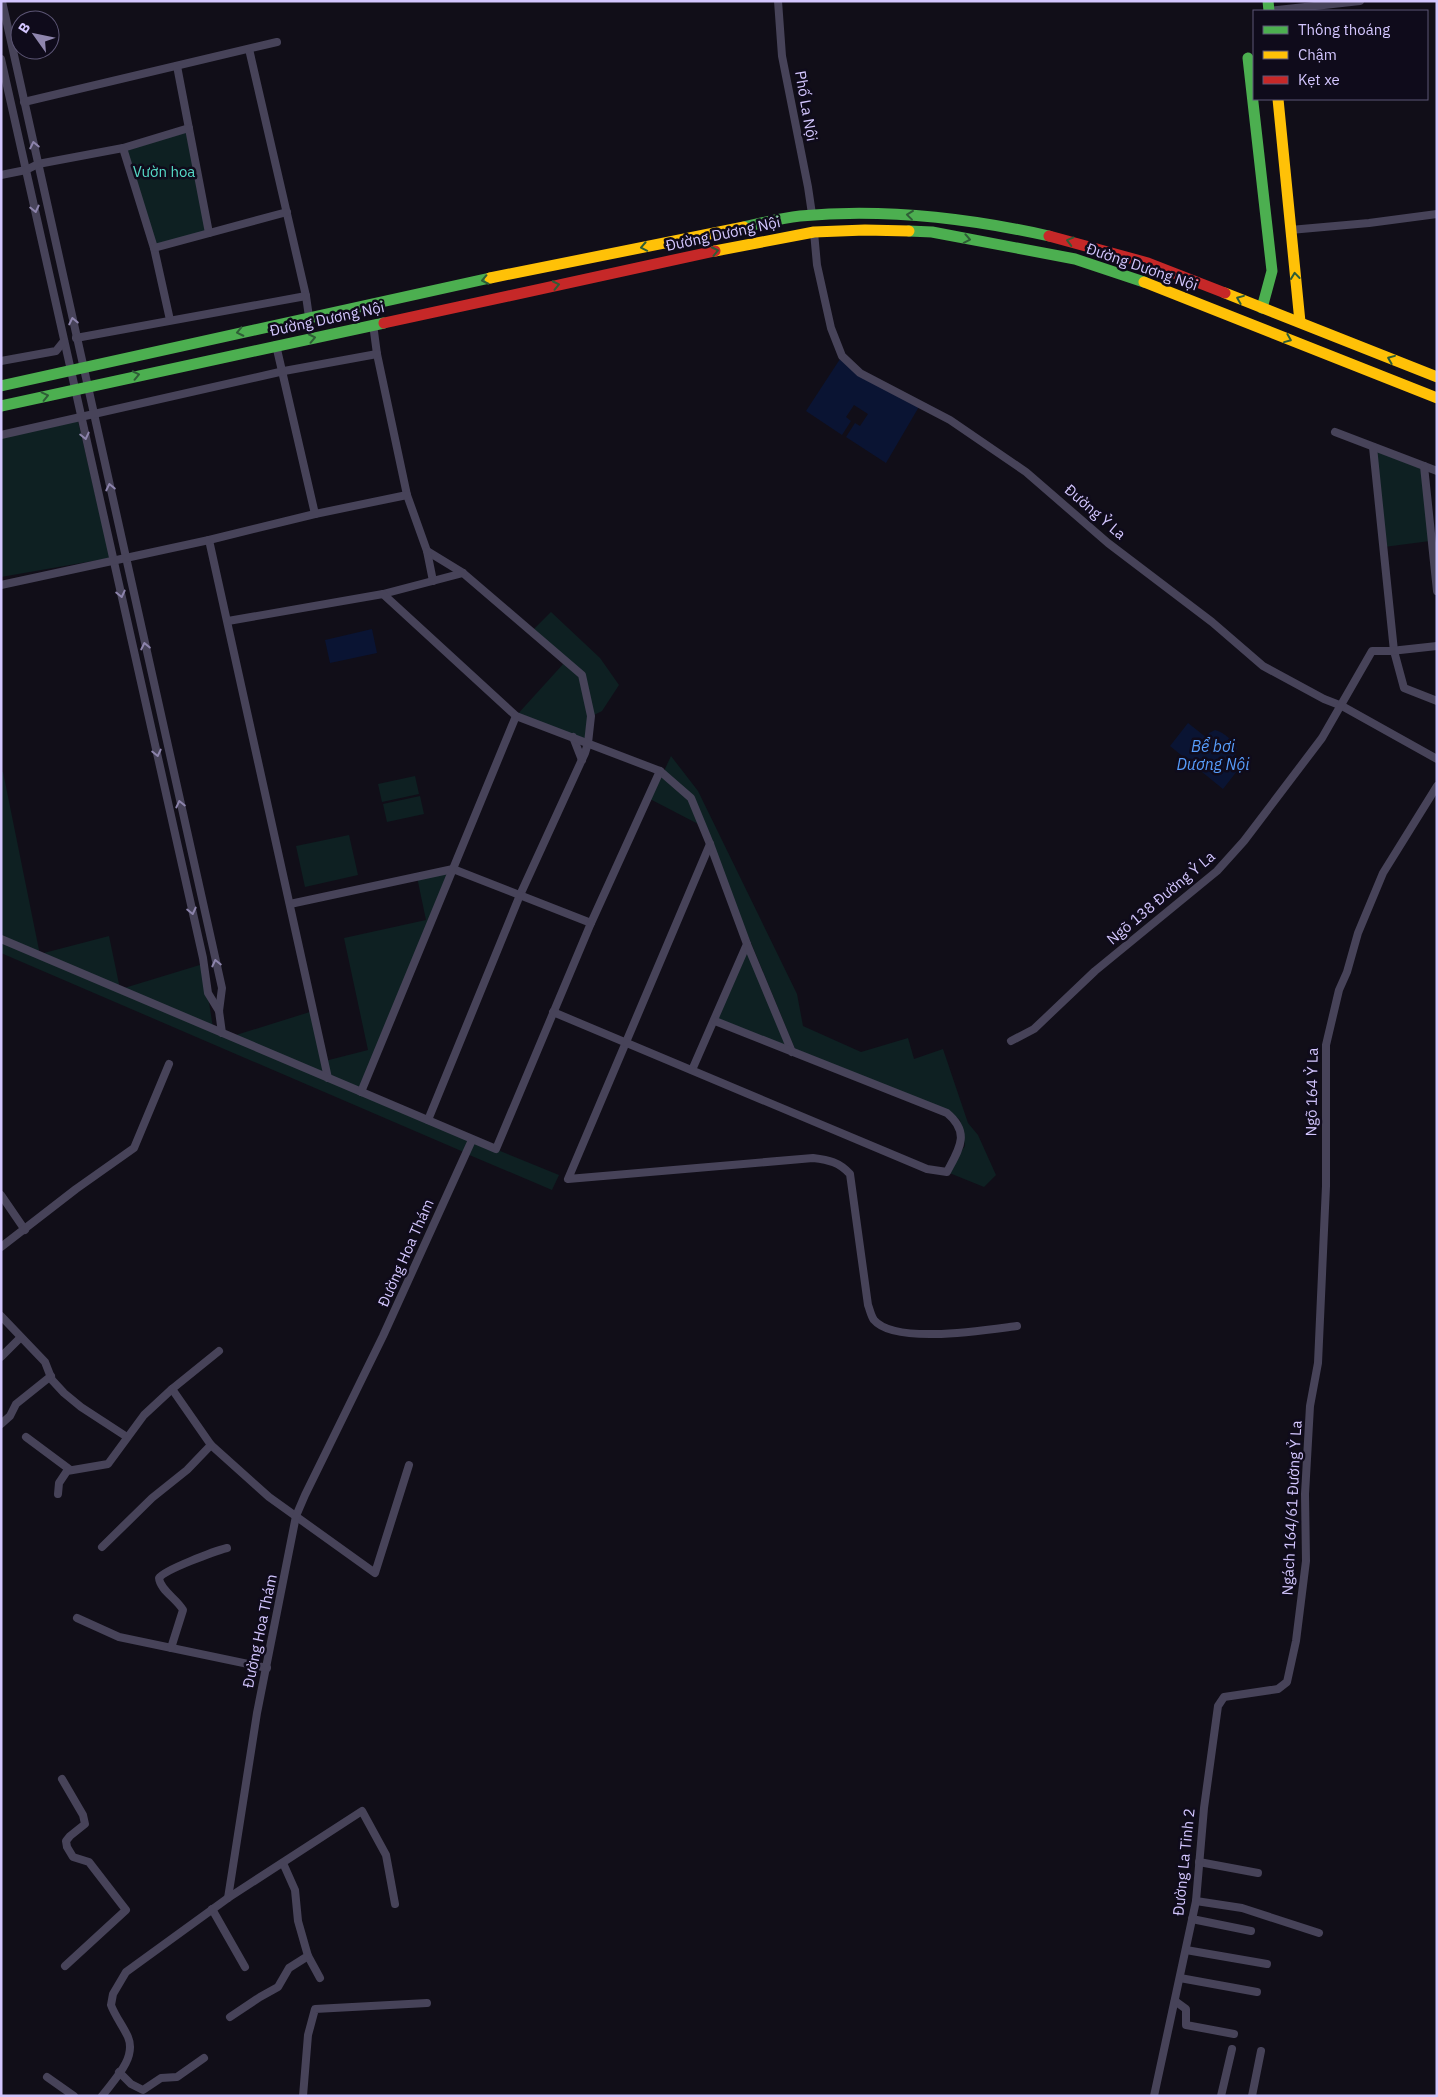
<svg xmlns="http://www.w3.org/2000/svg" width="1438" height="2097" font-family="'IBM Plex Sans',sans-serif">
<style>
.green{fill:#0e2022}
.water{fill:#0a1433}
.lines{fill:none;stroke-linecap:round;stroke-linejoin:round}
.street{stroke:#474359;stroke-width:8}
.fast{stroke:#4caf50;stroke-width:11}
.slow{stroke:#ffc107;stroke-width:11}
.jam{stroke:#c62828;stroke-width:11}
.oneway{stroke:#8d84ac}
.oneway2{stroke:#2e5d36}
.labels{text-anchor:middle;stroke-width:5;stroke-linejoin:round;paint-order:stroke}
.street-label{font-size:15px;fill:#d3c6fe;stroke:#0f0b1b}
.park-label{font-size:15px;fill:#56dac7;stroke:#0f0b1b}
.water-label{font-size:16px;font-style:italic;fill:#579dfb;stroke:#0f0b1b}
</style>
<rect width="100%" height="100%" fill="#110e18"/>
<!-- green -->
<g class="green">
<path d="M188 129 207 231 155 247 125 149Z"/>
<path d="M78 421 110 558 1 577V438Z"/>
<path d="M1373 448 1423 467 1430 541 1384 547Z"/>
<path d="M551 612 600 658 619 685 602 711 592 716 583 674 532 631Z"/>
<path d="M565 662 581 675 590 717 587 742 516 716Z"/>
<path d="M671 756 698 791 797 994 803 1026 861 1052 908 1038 914 1059 943 1049 968 1123 978 1135 996 1175 984 1187 947 1172 965 1146 960 1120 947 1110 795 1049 691 798 664 771Z"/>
<path d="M1 772H3L40 955 1 939Z"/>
<path d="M661 773 690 798 702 826 650 799Z"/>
<path d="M415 776 419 794 382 802 378 784Z"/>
<path d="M420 796 424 814 387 822 383 804Z"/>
<path d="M349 835 358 875 305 887 296 846Z"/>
<path d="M452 870 361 1091 329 1077 325 1061 368 1050 344 938 426 920 417 877Z"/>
<path d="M109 936 120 989 40 954Z"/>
<path d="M1 940 472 1140 466 1153 1 953Z"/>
<path d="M747 945 791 1051 715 1020Z"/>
<path d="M203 964 213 1028 121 989Z"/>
<path d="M313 1011 327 1076 233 1036Z"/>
<path d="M473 1140 559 1175 552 1190 467 1154Z"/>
</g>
<!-- water -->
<g class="water">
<path d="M842 356 860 374 920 405 886 463 846 437 855 423 860 426 868 414 854 405 846 417 851 421 842 435 806 411Z"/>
<path d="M372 629 377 653 330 663 325 640Z"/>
<path d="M1188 723 1207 738 1209 733 1215 730C1225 733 1231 739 1237 748L1236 754 1231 758 1241 766 1223 789 1170 746Z"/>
</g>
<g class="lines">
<!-- street -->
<g class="street">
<path d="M2 1 222 988 219 1011 222 1033"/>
<path d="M778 1 782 56 808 187 812 214"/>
<path d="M1269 11 1360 1"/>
<path d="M249 49 306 296 309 317"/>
<path d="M1 59 203 958 208 993 219 1011"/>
<path d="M177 66 209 233"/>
<path d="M24 102 277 42"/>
<path d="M123 148 189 128"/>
<path d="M1 175 26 170 38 164 123 148 154 248 170 320"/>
<path d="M1290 230 1369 223 1437 214"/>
<path d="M814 232 817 265 831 328 842 356 860 373 950 420 1026 472 1108 543 1212 622 1263 666 1324 699 1342 706 1437 759"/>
<path d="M154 248 287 212"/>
<path d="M373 324 377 354 407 495 427 551 463 573 582 675 591 716 588 743 585 753 520 895 428 1120"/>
<path d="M76 338 306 296"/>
<path d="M276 345 315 514"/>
<path d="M1 361 56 351 64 341"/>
<path d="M1335 432 1437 471"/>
<path d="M1 435 284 371 377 354"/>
<path d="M1373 447 1394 651 1404 688 1437 701"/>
<path d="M1424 466 1437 591"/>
<path d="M209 540 328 1078"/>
<path d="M427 551 433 581"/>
<path d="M1 585 209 540 315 514 407 495"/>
<path d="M383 594 463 573"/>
<path d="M573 737 582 760"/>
<path d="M660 771 691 798 710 844 747 944 692 1070"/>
<path d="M710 844 568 1179 813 1158C829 1160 839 1162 850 1174L868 1305C870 1310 871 1316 874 1320 895 1345 986 1330 1017 1326"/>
<path d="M290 904 453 869 591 923"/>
<path d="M1 939 496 1149 591 923 660 771 516 716 383 594 228 621"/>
<path d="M747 944 792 1052"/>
<path d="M553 1012 927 1169 947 1172C959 1149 971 1133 947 1113L715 1021"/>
<path d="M1011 1041 1034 1029 1095 971 1217 871 1244 841 1322 738 1372 651H1391L1437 646"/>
<path d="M361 1092 516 716"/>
<path d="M1 1195 25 1230"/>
<path d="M1 1247 76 1189 134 1148 169 1064"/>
<path d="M1 1316 45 1362 52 1380 64 1393 81 1407 127 1437"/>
<path d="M1 1357 20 1338"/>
<path d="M172 1389 211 1445 269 1497 375 1573 409 1465"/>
<path d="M1 1424 10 1416 16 1404 51 1376"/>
<path d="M26 1437 69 1469"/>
<path d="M58 1494 59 1483 67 1471 108 1464 144 1415 172 1389 219 1351"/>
<path d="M102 1547 152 1498 187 1470 211 1445"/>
<path d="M77 1618 119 1637 267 1668"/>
<path d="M171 1648 183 1610C177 1599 160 1590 159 1578 164 1570 215 1551 227 1548"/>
<path d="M62 1779 83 1815 85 1824 70 1836 66 1841 67 1847 73 1857 89 1862 126 1910 65 1966"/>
<path d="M1199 1862 1258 1873"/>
<path d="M228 1898 257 1713 296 1516 305 1495 383 1336 472 1140"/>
<path d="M1196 1901 1242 1908 1319 1933"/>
<path d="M212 1909 245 1967"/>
<path d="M1192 1919 1251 1931"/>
<path d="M1186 1950 1267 1964"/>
<path d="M308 1956 320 1978"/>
<path d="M1180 1978 1257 1992"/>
<path d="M1175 2001 1186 2009V2025L1234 2034"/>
<path d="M230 2017 260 1997 278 1987 289 1968 308 1956 298 1921 295 1890 283 1863"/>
<path d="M119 2072 131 2084 143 2090 161 2078 177 2077 204 2058"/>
<path d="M47 2077 74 2096"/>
<path d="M102 2096C114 2080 137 2058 128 2037 123 2026 115 2016 111 2005L113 1994 126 1972 228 1898 362 1811 386 1855 395 1904"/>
<path d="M303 2096 308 2035 315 2009 427 2003"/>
<path d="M1154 2096 1196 1901 1204 1808 1218 1706 1224 1697 1278 1689 1287 1682 1296 1641 1306 1561 1305 1494 1310 1406 1318 1363 1326 1186V1045L1339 990 1347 972 1358 933 1383 873 1437 786"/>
<path d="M1221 2096 1232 2049"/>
<path d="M1252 2096 1261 2051"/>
</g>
<!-- fast -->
<g class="fast">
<path d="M1268 1 1269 11"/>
<path d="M1248 58 1272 271 1262 308"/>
<path d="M744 227C762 223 781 218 800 216 884 208 968 218 1049 236"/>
<path d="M909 231 932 232 1075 259 1144 282"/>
<path d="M1 386 490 278"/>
<path d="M1 406 384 323"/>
</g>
<!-- slow -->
<g class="slow">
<path d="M1278 99 1300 322"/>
<path d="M715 251 814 232 865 230 909 231"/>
<path d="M490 278 744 227"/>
<path d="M1144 282 1437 398"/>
<path d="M1225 293 1437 377"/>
</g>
<!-- jam -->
<g class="jam">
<path d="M1049 236 1148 263 1225 293"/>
<path d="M384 323 715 251"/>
</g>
</g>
<!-- one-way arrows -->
<defs><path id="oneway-chevron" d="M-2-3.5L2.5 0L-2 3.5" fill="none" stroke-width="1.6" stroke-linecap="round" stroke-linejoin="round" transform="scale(1.25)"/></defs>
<g class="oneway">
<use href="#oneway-chevron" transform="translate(34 145) rotate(-102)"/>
<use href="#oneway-chevron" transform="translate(35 209) rotate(77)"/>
<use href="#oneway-chevron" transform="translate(73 321) rotate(-102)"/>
<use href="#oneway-chevron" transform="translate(85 436) rotate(77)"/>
<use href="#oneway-chevron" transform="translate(110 487) rotate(-102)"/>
<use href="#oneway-chevron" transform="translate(121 594) rotate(77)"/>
<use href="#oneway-chevron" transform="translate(145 646) rotate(-102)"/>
<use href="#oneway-chevron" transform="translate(157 753) rotate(77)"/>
<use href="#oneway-chevron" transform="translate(180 804) rotate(-103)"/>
<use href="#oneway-chevron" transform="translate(192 911) rotate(77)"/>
<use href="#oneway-chevron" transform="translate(216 963) rotate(-103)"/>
</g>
<g class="oneway2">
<use href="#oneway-chevron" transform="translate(910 215) rotate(-173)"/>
<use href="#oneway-chevron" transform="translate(967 239) rotate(11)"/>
<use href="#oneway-chevron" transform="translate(1070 241) rotate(-165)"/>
<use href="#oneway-chevron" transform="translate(644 247) rotate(169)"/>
<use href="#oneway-chevron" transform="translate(715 251) rotate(-12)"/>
<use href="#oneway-chevron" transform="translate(1295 276) rotate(-96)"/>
<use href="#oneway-chevron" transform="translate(485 280) rotate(168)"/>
<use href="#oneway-chevron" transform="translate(556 285) rotate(-12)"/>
<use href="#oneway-chevron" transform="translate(1240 299) rotate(-158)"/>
<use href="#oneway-chevron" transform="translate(240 332) rotate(168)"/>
<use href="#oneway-chevron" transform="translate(312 338) rotate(-12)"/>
<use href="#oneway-chevron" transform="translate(1288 339) rotate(22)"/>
<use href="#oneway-chevron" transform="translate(1391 359) rotate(-158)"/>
<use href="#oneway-chevron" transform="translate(136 375) rotate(-12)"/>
<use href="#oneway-chevron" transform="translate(45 396) rotate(-13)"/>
</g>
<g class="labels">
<!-- street labels -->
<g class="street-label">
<text transform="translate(806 106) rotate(80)" y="5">Phố La Nội</text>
<text transform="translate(723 234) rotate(-12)" y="5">Đường Dương Nội</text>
<text transform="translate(1142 267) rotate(19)" y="5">Đường Dương Nội</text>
<text transform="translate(327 319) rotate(-12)" y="5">Đường Dương Nội</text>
<text transform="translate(1095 512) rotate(41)" y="5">Đường Ỷ La</text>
<text transform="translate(1161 898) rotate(-40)" y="5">Ngõ 138 Đường Ỷ La</text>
<text transform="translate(1312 1092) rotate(-89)" y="5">Ngõ 164 Ỷ La</text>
<text transform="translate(406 1253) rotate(-66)" y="5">Đường Hoa Thám</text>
<text transform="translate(1292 1508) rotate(-87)" y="5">Ngách 164/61 Đường Ỷ La</text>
<text transform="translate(260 1631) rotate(-78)" y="5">Đường Hoa Thám</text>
<text transform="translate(1184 1862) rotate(-84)" y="5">Đường La Tinh 2</text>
</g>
<!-- park labels -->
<g class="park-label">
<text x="164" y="177">Vườn hoa</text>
</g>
<!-- water labels -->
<g class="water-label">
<text x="1213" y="752">Bể bơi<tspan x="1213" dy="18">Dương Nội</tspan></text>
</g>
</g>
<!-- border -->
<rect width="1438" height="2097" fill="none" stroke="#d3c6fe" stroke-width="5"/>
<!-- legend -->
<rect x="1253" y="10" width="175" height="90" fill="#0f0b1b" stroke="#5d5676"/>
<rect x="1263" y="26" width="25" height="8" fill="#4caf50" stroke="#5d5676"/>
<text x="1298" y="35" font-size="15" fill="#d3c6fe">Thông thoáng</text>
<rect x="1263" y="51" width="25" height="8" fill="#ffc107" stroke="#5d5676"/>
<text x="1298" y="60" font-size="15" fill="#d3c6fe">Chậm</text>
<rect x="1263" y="76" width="25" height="8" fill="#c62828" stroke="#5d5676"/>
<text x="1298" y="85" font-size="15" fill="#d3c6fe">Kẹt xe</text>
<!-- north arrow -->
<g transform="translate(35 35) rotate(303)"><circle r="24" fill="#0f0b1b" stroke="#5d5676"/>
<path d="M0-4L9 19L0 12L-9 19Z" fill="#8f86ae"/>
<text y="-8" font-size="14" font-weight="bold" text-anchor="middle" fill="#d3c6fe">B</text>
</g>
</svg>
